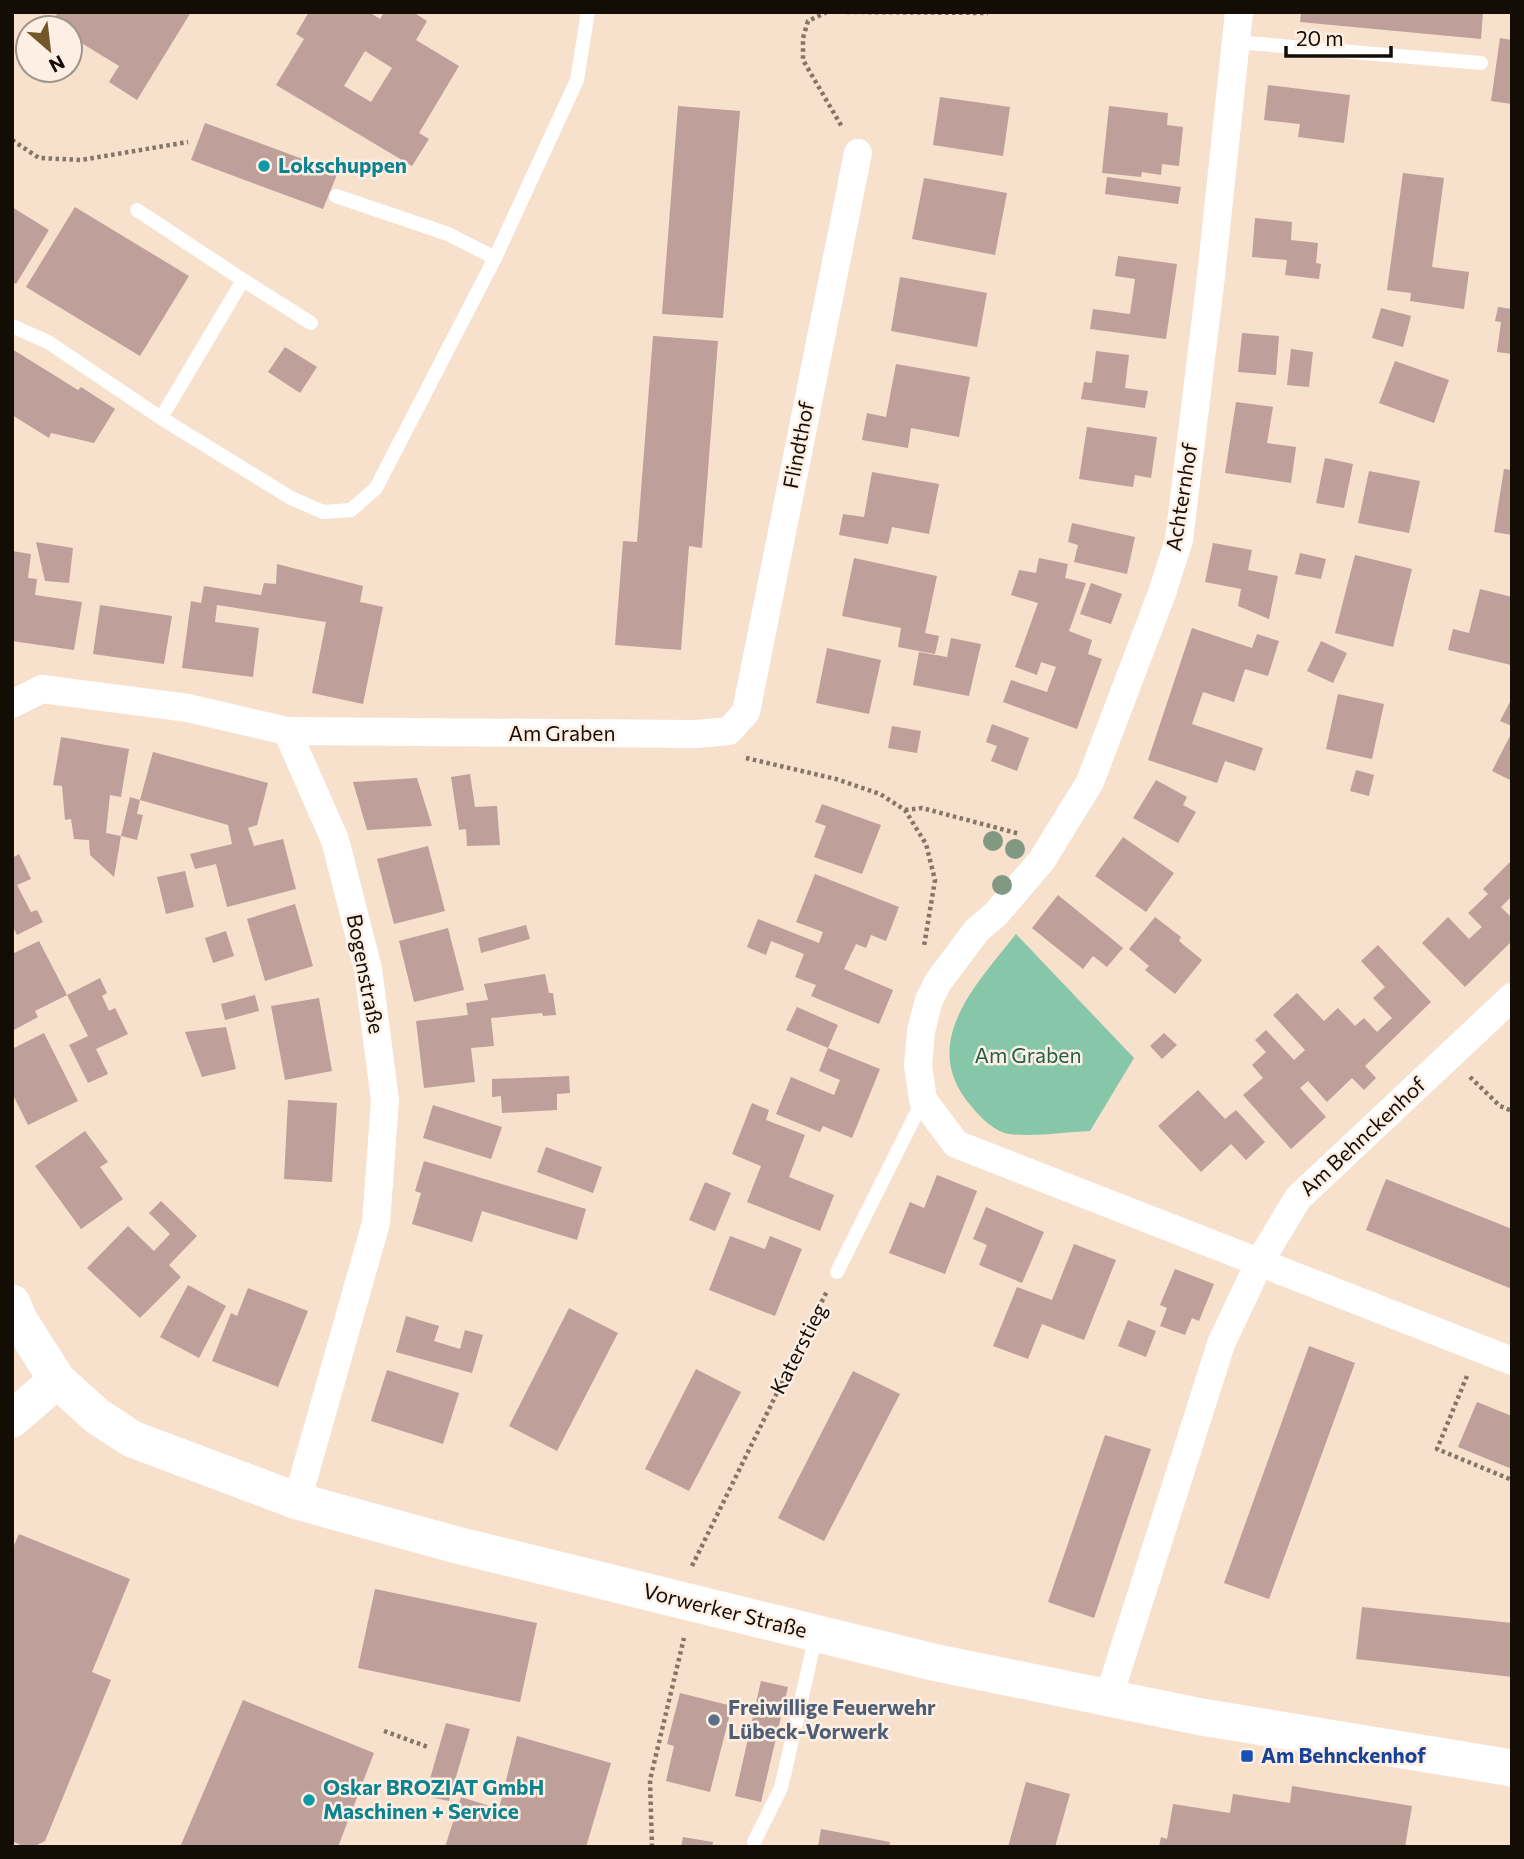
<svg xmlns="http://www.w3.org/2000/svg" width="1524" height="1859" font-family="Commissioner,sans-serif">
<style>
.green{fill:#86c7a9}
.building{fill:#be9f9a;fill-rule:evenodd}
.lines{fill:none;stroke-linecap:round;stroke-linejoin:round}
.path{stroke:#847568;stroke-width:4.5;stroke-dasharray:3.5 3.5;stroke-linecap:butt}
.service{stroke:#fff;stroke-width:14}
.minor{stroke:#fff;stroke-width:28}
.tertiary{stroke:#fff;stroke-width:37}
.tree{fill:#819982}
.culture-dot{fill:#0f9aa8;stroke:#fdefe3;stroke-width:2.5}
.service-dot{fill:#5c6f8a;stroke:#fdefe3;stroke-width:2.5}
.transit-dot{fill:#1a4fb4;stroke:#fdefe3;stroke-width:2.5}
.labels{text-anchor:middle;stroke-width:5;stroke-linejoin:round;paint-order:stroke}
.culture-label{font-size:21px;font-weight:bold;fill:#0d838f;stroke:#fdefe3;text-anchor:start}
.street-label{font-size:21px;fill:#140d06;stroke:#fdefe3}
.park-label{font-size:21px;fill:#215f46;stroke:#fdefe3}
.service-label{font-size:21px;font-weight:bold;fill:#4e5e75;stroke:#fdefe3;text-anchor:start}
.transit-label{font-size:21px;font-weight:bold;fill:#164399;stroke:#fdefe3;text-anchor:start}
</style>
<rect width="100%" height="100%" fill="#f7e0cc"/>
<!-- green -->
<path class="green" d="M1016 934 1134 1058 1090 1131C1064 1132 1035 1137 1009 1134 995 1132 980 1117 971 1106 917 1043 977 984 1016 934Z"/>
<!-- building -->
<g class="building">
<path d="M58 12H191L137 100 109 82 119 66 70 36V28H56L51 25Z"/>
<path d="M309 12H369L380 19 384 12H413L427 21 416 40 459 66 419 133 429 139 412 166 276 85 304 39 296 34ZM365 51 392 68 371 102 344 86Z"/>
<path d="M1301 12H1483L1481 39 1300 22Z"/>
<path d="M1500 38 1512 40V104L1491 101Z"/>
<path d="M1268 85 1350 95 1344 143 1298 137 1300 124 1264 120Z"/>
<path d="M940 97 1010 107 1003 156 933 145Z"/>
<path d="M678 106 740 111 723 318 662 314Z"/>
<path d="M1109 106 1168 113 1167 125 1183 127 1179 166 1162 164 1161 175 1142 172 1141 177 1102 173Z"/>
<path d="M205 123 338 172 323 209 191 160Z"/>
<path d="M1403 173 1444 178 1432 267 1469 272 1464 309 1410 301 1411 293 1387 290Z"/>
<path d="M1107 177 1181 187 1178 204 1105 194Z"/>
<path d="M924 178 1007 193 995 255 912 239Z"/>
<path d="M12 207 49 230 16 284 12 282Z"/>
<path d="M75 207 189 276 140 356 26 287Z"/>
<path d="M1255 218 1292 222 1291 240 1318 243 1316 263 1321 264 1319 279 1285 275 1287 260 1252 257Z"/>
<path d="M1118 256 1177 264 1166 339 1090 329 1093 309 1130 314 1135 279 1115 276Z"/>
<path d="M900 277 987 293 977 347 891 331Z"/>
<path d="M1498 307 1512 309V354L1497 352 1501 322 1495 321Z"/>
<path d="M1381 308 1411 316 1403 347 1372 338Z"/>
<path d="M1242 333 1279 336 1276 375 1238 372Z"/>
<path d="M653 336 718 341 702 548 689 546 681 650 615 645 623 541 637 542Z"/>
<path d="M285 347 317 367 300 393 268 372Z"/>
<path d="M12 349 78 390 81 387 115 409 94 443 51 433 49 438 12 415Z"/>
<path d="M1291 349 1313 352 1309 387 1287 385Z"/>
<path d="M1096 351 1129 355 1125 388 1148 391 1145 408 1081 399 1084 382 1092 383Z"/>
<path d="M1395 361 1449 380 1434 423 1379 403Z"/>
<path d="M896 364 970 377 959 437 911 428 908 448 862 440 867 413 886 417Z"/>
<path d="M1236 402 1273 407 1267 443 1296 447 1291 483 1225 473Z"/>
<path d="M1087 427 1157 437 1151 478 1135 475 1133 487 1079 479Z"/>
<path d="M1325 458 1353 464 1344 508 1316 503Z"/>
<path d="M1504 469 1512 470V535L1494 532Z"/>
<path d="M1369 471 1420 481 1409 533 1358 523Z"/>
<path d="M872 472 939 484 929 534 892 527 888 544 839 535 843 514 864 517Z"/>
<path d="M1072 523 1135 537 1127 574 1074 562 1078 545 1068 542Z"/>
<path d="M36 542 73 548 69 583 45 581Z"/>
<path d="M1213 543 1252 550 1248 570 1278 576 1269 619 1238 606 1241 589 1205 582Z"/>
<path d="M12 551 31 554 28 578 37 579 35 595 82 602 74 650 12 641Z"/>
<path d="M1300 553 1326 559 1321 579 1295 574Z"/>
<path d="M1355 555 1412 569 1393 647 1335 633Z"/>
<path d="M854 558 937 576 925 633 939 636 935 654 898 647 901 628 842 616Z"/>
<path d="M1039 558 1068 564 1065 578 1086 583 1069 631 1092 640 1088 654 1102 659 1077 729 1003 702 1011 680 1047 692 1056 667 1041 662 1037 675 1015 667 1038 603 1011 595 1019 570 1036 573Z"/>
<path d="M277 564 363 586 360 602 383 607 363 704 312 693 326 622 217 605 215 622 259 628 253 677 182 668 191 601 201 603 204 586 261 595 264 583 276 584Z"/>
<path d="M1091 583 1122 594 1111 624 1080 614Z"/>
<path d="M1480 589 1512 597 1511 665 1448 650 1453 629 1469 633Z"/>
<path d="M100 605 172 616 164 664 93 654Z"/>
<path d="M1192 628 1252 648 1257 634 1279 641 1268 676 1245 669 1234 702 1203 692 1192 724 1263 748 1255 771 1225 761 1217 783 1148 760Z"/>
<path d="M951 638 981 644 969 696 913 685 919 652 947 657Z"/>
<path d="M1321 641 1347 653 1333 683 1307 671Z"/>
<path d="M827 648 881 660 869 714 816 703Z"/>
<path d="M1338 694 1384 704 1372 759 1326 749Z"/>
<path d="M1512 698V726L1500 721Z"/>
<path d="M992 724 1029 738 1017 771 991 761 997 746 986 742Z"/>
<path d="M892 726 921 731 917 753 888 748Z"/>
<path d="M1512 732V781L1492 771Z"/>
<path d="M61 737 129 749 121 797 110 795 106 833 121 836 114 877 90 855 89 840 74 839 71 819 65 820 62 786 53 785Z"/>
<path d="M153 752 268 783 257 825 248 828 254 846 283 839 296 889 227 907 216 864 195 869 190 854 232 844 228 825 140 800 137 814 143 815 137 840 121 836 130 797 140 800Z"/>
<path d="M1356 770 1374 775 1369 796 1350 791Z"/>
<path d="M470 774 475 807 497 806 500 845 467 846 466 829 459 830 451 777Z"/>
<path d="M417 778 432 826 367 830 353 782Z"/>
<path d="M1156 780 1187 797 1183 805 1196 812 1178 843 1133 818Z"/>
<path d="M822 804 881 825 862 874 814 857 826 826 815 822Z"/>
<path d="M1123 837 1174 873 1146 912 1095 876Z"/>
<path d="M428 846 445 911 394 924 377 859Z"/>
<path d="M19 854 31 879 17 885 31 912 37 910 43 922 17 935 12 925V858Z"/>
<path d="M1512 860V896L1501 907 1512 918V941L1465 987 1422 943 1448 917 1469 939 1482 927 1468 913 1488 894 1483 889Z"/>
<path d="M185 871 194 907 166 914 157 877Z"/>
<path d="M815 874 899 907 886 941 871 935 866 948 856 944 844 969 893 990 879 1024 811 996 816 985 795 977 804 954 771 941 766 955 747 947 758 919 819 943 823 932 796 922Z"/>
<path d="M1058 895 1123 948 1107 967 1093 956 1083 969 1032 928Z"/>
<path d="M295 904 313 966 265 981 247 919Z"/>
<path d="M1155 917 1181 937 1179 941 1202 960 1175 994 1145 970 1149 966 1129 949Z"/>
<path d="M526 925 530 939 481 953 478 938Z"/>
<path d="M448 928 464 990 414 1002 399 941Z"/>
<path d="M226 931 234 956 213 963 205 938Z"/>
<path d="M39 941 67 995 35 1011 38 1017 12 1031V954Z"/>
<path d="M1378 945 1431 1002 1365 1066 1376 1078 1364 1090 1352 1078 1327 1102 1308 1081 1300 1088 1326 1117 1291 1149 1243 1095 1263 1078 1252 1065 1266 1052 1255 1040 1266 1030 1294 1060 1305 1050 1273 1015 1297 993 1324 1021 1338 1008 1355 1026 1364 1018 1377 1032 1392 1018 1373 998 1385 987 1361 961Z"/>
<path d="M545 974 549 993H553L556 1015 543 1016 542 1013 491 1018 494 1046 471 1048 475 1082 424 1088 416 1021 468 1015 466 1003 488 1000 484 984Z"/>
<path d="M100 978 107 993 102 996 109 1011 115 1008 128 1034 96 1049 108 1074 88 1083 69 1045 88 1036 67 995Z"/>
<path d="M255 995 259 1011 225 1020 221 1004Z"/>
<path d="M319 998 332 1071 285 1080 271 1006Z"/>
<path d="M797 1007 838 1025 828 1048 786 1030Z"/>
<path d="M226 1027 236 1069 202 1077 185 1032Z"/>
<path d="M44 1033 78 1101 28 1125 12 1093V1049Z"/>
<path d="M1164 1033 1177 1045 1162 1059 1150 1046Z"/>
<path d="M828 1048 880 1069 852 1138 823 1126 820 1132 776 1114 791 1077 834 1095 840 1080 819 1071Z"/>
<path d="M569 1076 570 1093 557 1094V1110L502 1113 501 1096 492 1097V1079Z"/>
<path d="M1198 1090 1225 1119 1236 1110 1265 1142 1246 1160 1231 1144 1201 1172 1158 1126Z"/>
<path d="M288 1100 337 1103 332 1182 284 1179Z"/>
<path d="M752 1103 769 1110 766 1120 805 1135 789 1177 834 1195 820 1231 747 1202 761 1166 732 1154Z"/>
<path d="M433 1105 502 1127 491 1159 423 1138Z"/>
<path d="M85 1131 108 1162 100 1167 123 1199 81 1229 35 1166Z"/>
<path d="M546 1147 602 1167 593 1193 537 1172Z"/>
<path d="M424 1161 586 1209 577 1240 482 1211 472 1242 412 1224 421 1193 415 1191Z"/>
<path d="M937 1175 977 1191 945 1274 889 1253 910 1202 924 1208Z"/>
<path d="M1386 1179 1512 1229V1289L1366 1230Z"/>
<path d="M705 1182 731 1193 715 1231 689 1220Z"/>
<path d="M161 1201 197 1236 169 1265 181 1277 140 1318 87 1268 128 1226 154 1251 170 1234 149 1213Z"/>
<path d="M986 1207 1044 1232 1022 1283 979 1265 987 1245 973 1239Z"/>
<path d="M730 1236 765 1249 770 1236 802 1249 775 1316 709 1290Z"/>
<path d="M1074 1244 1116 1260 1084 1340 1042 1324 1028 1359 993 1346 1017 1287 1052 1300Z"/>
<path d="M1175 1269 1214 1284 1199 1321 1192 1318 1185 1335 1160 1326 1167 1308 1160 1305Z"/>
<path d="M188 1285 226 1306 199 1358 160 1337Z"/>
<path d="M248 1288 308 1311 278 1387 212 1361 231 1313 237 1316Z"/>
<path d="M569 1308 618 1333 557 1451 509 1426Z"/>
<path d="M406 1316 439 1326 434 1341 460 1349 465 1330 483 1335 472 1373 396 1352Z"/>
<path d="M1128 1320 1156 1331 1146 1357 1118 1346Z"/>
<path d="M1309 1346 1355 1363 1269 1599 1224 1583Z"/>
<path d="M696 1369 741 1392 689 1491 645 1469Z"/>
<path d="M387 1370 459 1393 443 1444 371 1421Z"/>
<path d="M853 1371 900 1394 824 1541 778 1518Z"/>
<path d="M1477 1402 1512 1416V1469L1458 1447Z"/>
<path d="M1105 1435 1151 1449 1094 1618 1048 1602Z"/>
<path d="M19 1534 130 1579 92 1672 111 1680 45 1841 33 1847H25L12 1841V1550Z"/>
<path d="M375 1589 537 1623 520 1702 358 1668Z"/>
<path d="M1362 1607 1512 1623V1677L1356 1659Z"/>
<path d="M761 1681 788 1687 761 1802 735 1796Z"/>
<path d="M680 1693 732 1706 710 1792 666 1781 674 1746 667 1744Z"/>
<path d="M243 1700 374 1753 338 1847H180Z"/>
<path d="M446 1723 470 1729 449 1801 425 1796Z"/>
<path d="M517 1736 611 1763 586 1847H445L461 1797 499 1809Z"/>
<path d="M1026 1782 1070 1794 1055 1847H1008Z"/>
<path d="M1292 1786 1412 1806 1405 1847H1159L1161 1837 1167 1839 1173 1804 1230 1813 1233 1794 1290 1803Z"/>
<path d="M821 1829 890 1842 889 1847H818Z"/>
<path d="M683 1837 713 1842 712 1847H681Z"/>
</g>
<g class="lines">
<!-- path -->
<g class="path">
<path d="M827 12 808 21 803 38V60L842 127"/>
<path d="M847 12 988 13"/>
<path d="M12 140 39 158 81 160 188 142"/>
<path d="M746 758 836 779 880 794 905 810 926 844 935 880 924 946"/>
<path d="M905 810 922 808 1020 834"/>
<path d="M1470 1077 1500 1106 1512 1111"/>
<path d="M1467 1376 1437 1449 1512 1480"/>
<path d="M692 1566 827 1291"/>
<path d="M384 1731 428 1747"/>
<path d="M652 1847 650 1780 684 1638"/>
</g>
<!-- service -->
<g class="service">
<path d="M1236 42 1481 63"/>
<path d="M336 196 448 234 495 258"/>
<path d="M137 210 243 280"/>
<path d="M12 326 48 342 161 418 243 280 311 323"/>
<path d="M161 418 291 498 323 512 351 510 376 488 495 258 577 80 588 12"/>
<path d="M837 1272 923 1100"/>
<path d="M754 1842 781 1788 816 1635"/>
</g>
<!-- minor -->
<g class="minor">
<path d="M1239 12 1211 276 1179 540 1162 593 1090 782 1042 860 996 914 977 930 938 982 929 1000 921 1031 918 1066 923 1100 956 1144 1512 1361"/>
<path d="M12 704 42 689 188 708 287 731 335 840 368 969 385 1100 376 1223 297 1501"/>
<path d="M287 731 696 734 729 731 746 712 858 153"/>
<path d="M1109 1696 1221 1344 1260 1261 1298 1198 1512 997"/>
</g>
<!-- tertiary -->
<g class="tertiary">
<path d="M12 1303 19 1320 57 1380 97 1416 132 1439 297 1501 453 1544 933 1662 1202 1717 1512 1768"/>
<path d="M12 1419 57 1380"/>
</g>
</g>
<!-- trees -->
<g class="tree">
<circle cx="993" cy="841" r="10"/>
<circle cx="1015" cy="849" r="10"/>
<circle cx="1002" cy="885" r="10"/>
</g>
<!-- markers -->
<g class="culture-dot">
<circle cx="264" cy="166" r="7"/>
<circle cx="309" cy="1800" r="7"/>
</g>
<circle class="service-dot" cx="714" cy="1720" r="7"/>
<rect class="transit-dot" x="1240" y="1749" width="14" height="14" rx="3.5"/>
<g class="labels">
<!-- culture labels -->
<g class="culture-label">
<text x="278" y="173">Lokschuppen</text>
<text x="323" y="1795">Oskar BROZIAT GmbH<tspan x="323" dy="24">Maschinen + Service</tspan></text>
</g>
<!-- street labels -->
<g class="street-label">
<text transform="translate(799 445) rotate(-79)" y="7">Flindthof</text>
<text transform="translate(1182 497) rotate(-81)" y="7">Achternhof</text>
<text x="562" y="741">Am Graben</text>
<text transform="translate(365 974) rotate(79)" y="7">Bogenstraße</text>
<text transform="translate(1363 1137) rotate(-43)" y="7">Am Behnckenhof</text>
<text transform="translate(799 1349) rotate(-63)" y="7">Katerstieg</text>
<text transform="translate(725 1611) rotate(14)" y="7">Vorwerker Straße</text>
</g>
<!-- park labels -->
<g class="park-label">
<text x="1028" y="1063">Am Graben</text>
</g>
<!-- service labels -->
<g class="service-label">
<text x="728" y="1715">Freiwillige Feuerwehr<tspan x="728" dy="24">Lübeck-Vorwerk</tspan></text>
</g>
<!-- transit labels -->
<g class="transit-label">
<text x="1261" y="1763">Am Behnckenhof</text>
</g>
</g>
<!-- border -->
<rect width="1524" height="1859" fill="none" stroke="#140d06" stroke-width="28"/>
<!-- north arrow -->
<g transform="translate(49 49) rotate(152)"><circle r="33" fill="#fdefe3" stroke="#a0958b" stroke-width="2"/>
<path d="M0-5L12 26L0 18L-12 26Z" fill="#725729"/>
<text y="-10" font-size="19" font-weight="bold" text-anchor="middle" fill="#140d06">N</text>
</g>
<!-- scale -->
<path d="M1286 46v10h105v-10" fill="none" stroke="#140d06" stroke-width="3.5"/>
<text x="1296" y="46" font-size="21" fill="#140d06" stroke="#fdefe3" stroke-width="5" paint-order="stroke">20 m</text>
</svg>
